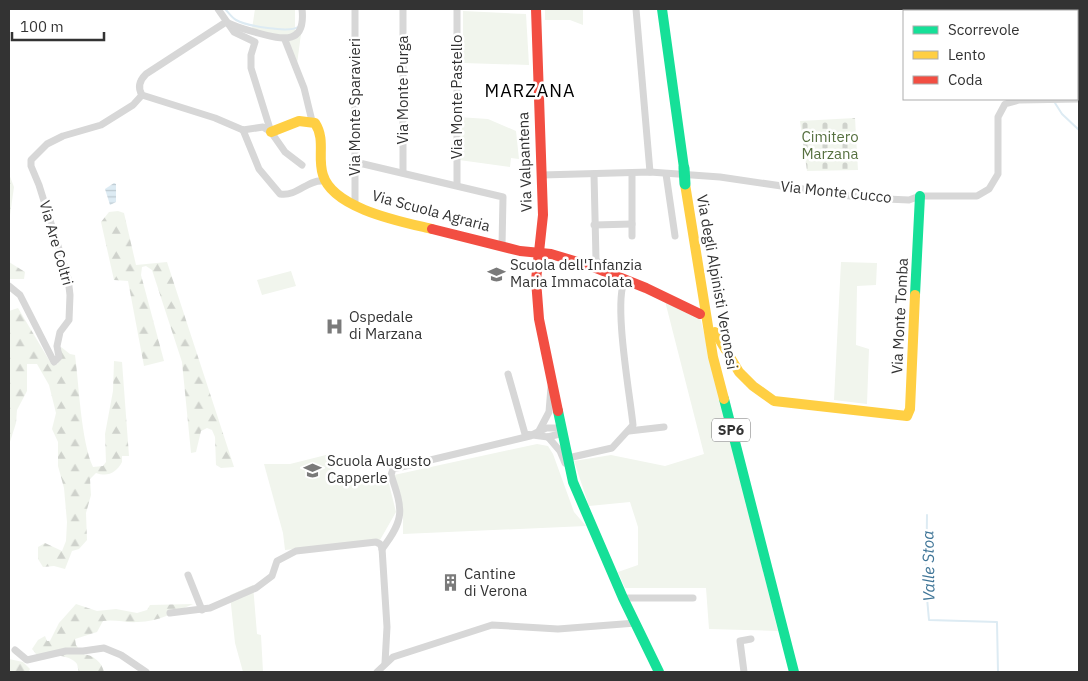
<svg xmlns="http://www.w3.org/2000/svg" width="1088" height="681" font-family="'IBM Plex Sans',sans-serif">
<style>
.green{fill:#f1f5ed}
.forest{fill:url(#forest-firs)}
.cemetery{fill:url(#cemetery-stones)}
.water{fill:url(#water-rules)}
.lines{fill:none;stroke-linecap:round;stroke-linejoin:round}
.stream{stroke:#ddebf3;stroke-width:2}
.street{stroke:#d7d7d7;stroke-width:7}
.fast{stroke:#16e098;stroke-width:10}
.slow{stroke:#ffcf43;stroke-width:10}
.jam{stroke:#f24e42;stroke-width:10}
.fast-bridge{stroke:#16e098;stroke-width:11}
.labels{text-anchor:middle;stroke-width:5;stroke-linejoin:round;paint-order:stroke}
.shield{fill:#fff;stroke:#707070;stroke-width:1}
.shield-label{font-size:14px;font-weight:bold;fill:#333}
.street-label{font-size:15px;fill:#333;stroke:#fff}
.park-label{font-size:15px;fill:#56703f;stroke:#fff}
.poi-label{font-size:15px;fill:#333;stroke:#fff;text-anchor:start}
.water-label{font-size:16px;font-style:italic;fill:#3f7597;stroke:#fff}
.quarter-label{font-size:18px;letter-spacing:1px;fill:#000;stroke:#fff}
</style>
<defs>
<pattern id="forest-firs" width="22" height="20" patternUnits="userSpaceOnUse" patternTransform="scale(1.25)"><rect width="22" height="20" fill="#f1f5ed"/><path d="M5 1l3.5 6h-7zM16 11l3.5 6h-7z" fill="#cfd2cc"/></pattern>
<pattern id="cemetery-stones" width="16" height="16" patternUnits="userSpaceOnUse" patternTransform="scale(1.25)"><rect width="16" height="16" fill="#f1f5ed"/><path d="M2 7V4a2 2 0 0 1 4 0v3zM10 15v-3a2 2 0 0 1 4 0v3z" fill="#cfd2cc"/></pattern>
<pattern id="water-rules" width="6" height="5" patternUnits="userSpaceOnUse" patternTransform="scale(1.25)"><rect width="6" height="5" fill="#ddebf3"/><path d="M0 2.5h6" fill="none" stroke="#becad1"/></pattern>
</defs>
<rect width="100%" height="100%" fill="#fff"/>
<!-- green -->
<g class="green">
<path d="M255 9H295V31L286 39 252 29Z"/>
<path d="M545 9H583V25L570 20H545Z"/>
<path d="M463 11 526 14 529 65 463 63Z"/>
<path d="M301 34 297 64 287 42Z"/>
<path d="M458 117 488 119 516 131 519 159 511 158 510 167 459 160Z"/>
<path d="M841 262 877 263 876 285 857 286 856 345 869 349 867 404 834 400Z"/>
<path d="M291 271 296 286 262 295 257 280Z"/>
<path d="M665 301 700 317 778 631 709 629 706 588H625L618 572 638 565V527L630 502 589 506 574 461 611 455 665 466 704 454Z"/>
<path d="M537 444 548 446 553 454 574 512 586 526 403 534V510L394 475Z"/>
<path d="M330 454 335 483 387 476 396 512 380 540 285 550 283 533 264 464H290Z"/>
<path d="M253 585 257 634 261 635 263 672H243L235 643 230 595Z"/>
</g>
<!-- forest -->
<g class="forest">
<path d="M9 174 14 187 9 222Z"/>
<path d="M118 211 124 213 136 265 167 262 234 467 221 468 216 465 215 437 212 430 207 428 201 431 196 452 191 453 182 362 152 270 146 266 142 267 141 275 164 361 144 366 128 281 114 280 101 222 109 212Z"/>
<path d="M9 262 25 272 24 279H9Z"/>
<path d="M18 308 52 365 58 364 57 357 61 347 70 354 75 355C79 385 81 441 93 467L103 466 106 462 105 434 113 391 114 361 122 362 129 456H122V462C116 473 108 477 96 473L90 479 91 495 86 513 87 540 79 549 72 551 65 569 54 566 43 567 38 559V547L45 543 62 551 66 541 67 522 64 488 58 466V442L52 429 56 413 49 385 37 364H27V391L17 410 16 423 9 445V311Z"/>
<path d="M76 604 97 611 116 609 137 613 147 610 150 605 193 604C175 612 158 622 138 622 126 623 115 619 103 621L97 632 75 639 76 645 83 654C93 655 102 662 104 672H79C78 670 78 667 77 664 69 653 48 656 37 655L32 649 38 640 45 636 47 641H50L59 623Z"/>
<path d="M9 659 23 662 30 669 28 672H9Z"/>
</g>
<!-- cemetery -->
<path class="cemetery" d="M855 118 858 170 807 171 800 121Z"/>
<!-- water -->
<path class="water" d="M114 183 116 184V202L110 205 105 189Z"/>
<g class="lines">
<!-- stream -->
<g class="stream">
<path d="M225 9C228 12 232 18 236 20 247 26 289 33 298 27"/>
<path d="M1020 9 1022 11"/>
<path d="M1055 103 1062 114 1079 130"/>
<path d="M927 515 926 587 929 620 997 622 998 672"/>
</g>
<!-- street -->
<g class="street">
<path d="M218 9 234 32 255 42 251 55V68L271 132 285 152 302 165"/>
<path d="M457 9V185"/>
<path d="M636 9 650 172"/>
<path d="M226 22 146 74C140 80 137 87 142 95L215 118 243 130"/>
<path d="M228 23C238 28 248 30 258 33 283 40 306 45 302 9"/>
<path d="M285 40 304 88 312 121"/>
<path d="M243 130 259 169 280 194C297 197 308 179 323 181"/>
<path d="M243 130 263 127 271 132"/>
<path d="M355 162 503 197 502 246"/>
<path d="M403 172V9"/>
<path d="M632 173V236"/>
<path d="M594 174 596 259 601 269"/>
<path d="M666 174 675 236"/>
<path d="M542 175 650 172 720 177 864 198 909 200 920 196H977L989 189 998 174V117L1005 104 1019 100 1079 99"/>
<path d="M355 206V9"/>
<path d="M594 225 632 224"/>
<path d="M9 286 20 295 54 362 59 357 57 346 60 332 69 320 70 295 68 278 39 185 31 166V160L47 144 63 136 101 125 133 105 142 95"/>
<path d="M508 374 525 434 548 437 563 433"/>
<path d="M539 431 549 412 551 387"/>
<path d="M629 431 664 427"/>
<path d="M548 437 560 451 565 463"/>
<path d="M568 458 612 448 633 425C630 395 613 301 625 280"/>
<path d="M382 549C405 519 403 510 391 475L393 469 530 436 546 428H562"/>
<path d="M188 575 202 610"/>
<path d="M623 598H693"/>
<path d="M170 613 210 608 256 588 272 576 277 561 296 551 376 542 380 544 382 548 387 627 385 663"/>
<path d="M15 650 27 660 66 651H83L104 648 121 655 146 672"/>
<path d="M377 672 393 657 492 625 558 629 636 623"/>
<path d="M744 672 740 641 751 639"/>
</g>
<!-- fast -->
<g class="fast">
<path d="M662 9 684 168"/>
<path d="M915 295 920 196"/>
<path d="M724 399 794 672"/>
<path d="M558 411 573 482 623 598 659 672"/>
</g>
<!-- slow -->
<g class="slow">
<path d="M271 132 299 121 315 123C326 140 317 157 323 175 333 209 403 222 432 229"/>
<path d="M685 184 713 357 724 399"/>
<path d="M715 332 739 372 753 386 774 401 907 416 910 409 915 295"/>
</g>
<!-- jam -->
<g class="jam">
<path d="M536 9 543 215 536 280 539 319 558 411"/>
<path d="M432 229 520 251 551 254 591 266 646 288 700 314"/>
</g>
<!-- fast-bridge -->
<path class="fast-bridge" d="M684 168 685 184"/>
</g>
<!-- icons -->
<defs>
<symbol id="school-bare" viewBox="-9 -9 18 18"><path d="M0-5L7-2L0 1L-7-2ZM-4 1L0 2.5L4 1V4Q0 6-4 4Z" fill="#7a7a7a" stroke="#fff" stroke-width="2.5" paint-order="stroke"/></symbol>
<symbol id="hospital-bare" viewBox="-9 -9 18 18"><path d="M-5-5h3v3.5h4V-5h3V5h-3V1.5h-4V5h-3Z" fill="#7a7a7a" stroke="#fff" stroke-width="2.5" paint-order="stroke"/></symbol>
<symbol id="building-bare" viewBox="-9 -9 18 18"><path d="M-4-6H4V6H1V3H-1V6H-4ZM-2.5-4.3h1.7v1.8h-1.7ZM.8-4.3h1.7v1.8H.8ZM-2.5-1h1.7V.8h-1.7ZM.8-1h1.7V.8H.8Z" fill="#7a7a7a" stroke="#fff" stroke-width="2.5" paint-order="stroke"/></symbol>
</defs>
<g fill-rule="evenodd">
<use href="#school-bare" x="484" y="262" width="25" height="25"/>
<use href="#hospital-bare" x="322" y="314" width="25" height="25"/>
<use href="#school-bare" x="300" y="458" width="25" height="25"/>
<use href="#building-bare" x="438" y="570" width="25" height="25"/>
</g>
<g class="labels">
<!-- shield labels -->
<rect class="shield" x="712" y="418.5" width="38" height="23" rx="4"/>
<g class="shield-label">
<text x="731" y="435">SP6</text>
</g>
<!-- street labels -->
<g class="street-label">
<text transform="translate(403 90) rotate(-90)" y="5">Via Monte Purga</text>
<text transform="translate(457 97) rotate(-90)" y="5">Via Monte Pastello</text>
<text transform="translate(355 107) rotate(-90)" y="5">Via Monte Sparavieri</text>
<text transform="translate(525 162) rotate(-92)" y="5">Via Valpantena</text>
<text transform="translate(836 192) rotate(6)" y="5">Via Monte Cucco</text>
<text transform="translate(431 211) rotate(15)" y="5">Via Scuola Agraria</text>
<text transform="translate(56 243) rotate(74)" y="5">Via Are Coltri</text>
<text transform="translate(717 282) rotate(80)" y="5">Via degli Alpinisti Veronesi</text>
<text transform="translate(900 316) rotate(-87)" y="5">Via Monte Tomba</text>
</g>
<!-- park labels -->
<g class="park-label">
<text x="830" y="142">Cimitero<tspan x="830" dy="17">Marzana</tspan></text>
</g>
<!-- poi labels -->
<g class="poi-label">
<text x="510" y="270">Scuola dell'Infanzia<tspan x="510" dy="17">Maria Immacolata</tspan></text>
<text x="349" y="322">Ospedale<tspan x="349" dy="17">di Marzana</tspan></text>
<text x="327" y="466">Scuola Augusto<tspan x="327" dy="17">Capperle</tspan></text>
<text x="464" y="579">Cantine<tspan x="464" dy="17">di Verona</tspan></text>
</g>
<!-- water labels -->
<g class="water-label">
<text transform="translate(928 566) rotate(-91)" y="6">Valle Stoa</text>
</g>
<!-- quarter labels -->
<g class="quarter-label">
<text x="530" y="97">MARZANA</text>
</g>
</g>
<!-- border -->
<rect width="1088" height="681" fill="none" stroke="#333333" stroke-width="20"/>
<!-- legend -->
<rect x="903" y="10" width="175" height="90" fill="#ffffff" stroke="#adadad"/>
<rect x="913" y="26" width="25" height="8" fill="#16e098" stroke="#adadad"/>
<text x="948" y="35" font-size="15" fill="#333333">Scorrevole</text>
<rect x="913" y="51" width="25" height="8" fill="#ffcf43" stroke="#adadad"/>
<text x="948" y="60" font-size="15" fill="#333333">Lento</text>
<rect x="913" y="76" width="25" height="8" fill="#f24e42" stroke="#adadad"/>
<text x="948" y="85" font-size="15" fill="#333333">Coda</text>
<!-- scale -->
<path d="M12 32v8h92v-8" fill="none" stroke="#333333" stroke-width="2.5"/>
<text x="20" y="32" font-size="15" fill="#333333" stroke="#ffffff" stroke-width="4" paint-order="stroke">100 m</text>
</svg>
